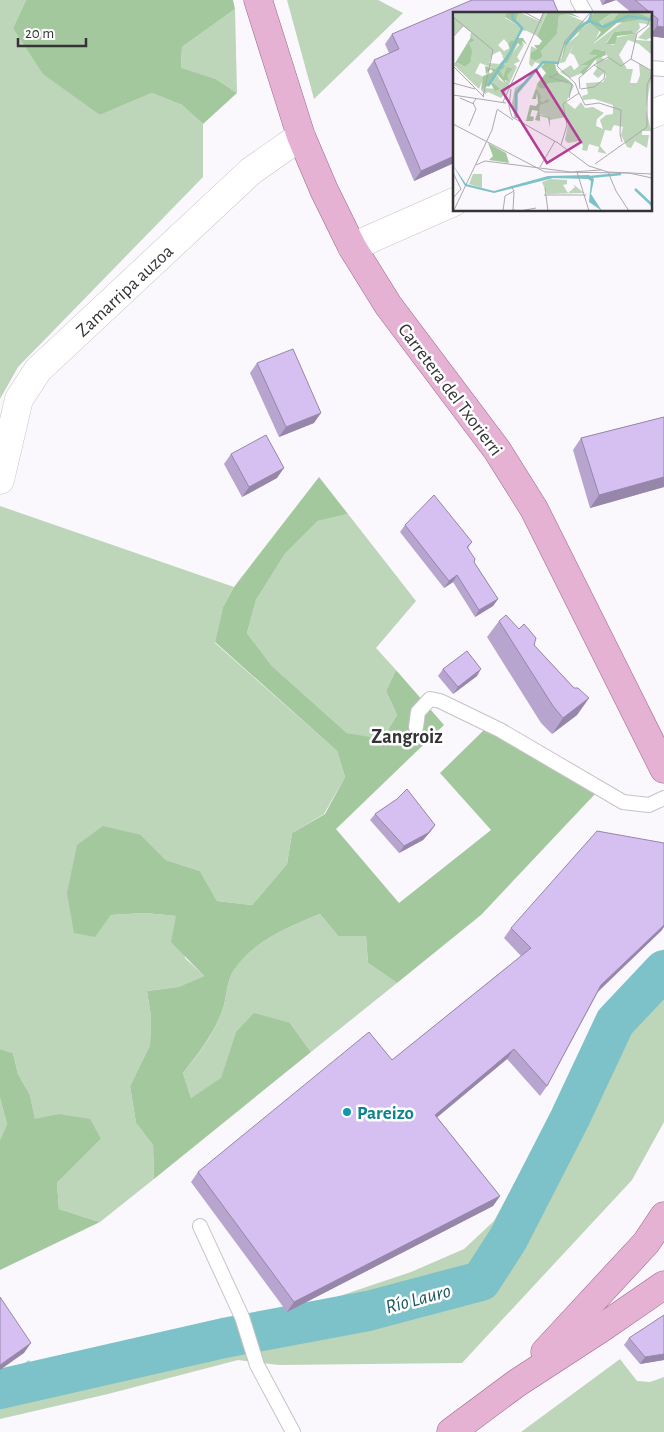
<svg xmlns="http://www.w3.org/2000/svg" width="664" height="1432" font-family="'Alegreya Sans',sans-serif">
<style>
.green{fill:#bdd5b9}
.forest{fill:#a4c89e}
.lines{fill:none;stroke-linecap:round;stroke-linejoin:round}
.river{stroke:#7dc1c9;stroke-width:40}
.lane-casing{stroke:#c5c3c7;stroke-width:16}
.street-casing{stroke:#c5c3c7;stroke-width:29}
.primary-casing{stroke:#9c6488;stroke-width:29}
.lane{stroke:#fff;stroke-width:14}
.street{stroke:#fff;stroke-width:28}
.primary{stroke:#e5b2d3;stroke-width:28}
.wall{fill:#b8a5cf}
.shaded-wall{fill:#9686a9}
.building{fill:#d6c0f1;stroke:#9686a9}
.culture-dot{fill:#0f9aa8;stroke:#fff;stroke-width:2}
.labels{text-anchor:middle;stroke-width:5;stroke-linejoin:round;paint-order:stroke}
.street-label{font-size:19px;fill:#343335;stroke:#fff}
.culture-label{font-size:19px;font-weight:bold;fill:#0d838f;stroke:#fff;text-anchor:start}
.neighbourhood-label{font-size:20px;font-weight:bold;fill:#343335;stroke:#fff}
.water-label{font-size:20px;font-style:italic;fill:#1e595f;stroke:#fff}
.inset-river{fill:none;stroke:#7dc1c9;stroke-width:2.5}
.inset-road{fill:none;stroke:#aba9ad;stroke-width:1}
.view{fill:#b43e95;fill-opacity:0.15;stroke:#b43e95;stroke-width:2.5}
.inset-edge{fill:none;stroke:#343335;stroke-width:2.5}
</style>
<rect width="100%" height="100%" fill="#fbf8fd"/>
<!-- green -->
<g class="green">
<path d="M0 0H26L13 28 100 115 152 93 182 105 203 124V177L18 367 0 399Z"/>
<path d="M287 0H378L403 13 314 99Z"/>
<path d="M235 9 237 93 216 79 181 69 182 47Z"/>
<path d="M0 506 234 587 223 607 215 643 337 751 345 777 324 814 292 833 287 864 252 905 217 901 200 871 166 860 141 835 95 936 111 915 145 913 177 916 185 958 204 976 178 987 147 991 151 1016 150 1045 130 1086 136 1123 153 1145 154 1179 100 1222 59 1209 57 1183 101 1139 58 1114 35 1120 30 1095 18 1074 13 1053 0 1049Z"/>
<path d="M348 514 416 601 376 648 396 670 386 691 397 715 381 740 347 733 272 666 247 633 256 600 285 554 318 521Z"/>
<path d="M320 914 338 936H366L368 963 397 983 311 1052 290 1023 236 1033 221 1079 191 1098 183 1073C198 1054 214 1035 222 1011 227 999 226 981 234 970 254 941 287 927 320 914Z"/>
<path d="M664 949V1122L632 1180 462 1363 279 1365 238 1360 108 1394 0 1419V1379L29 1360 37 1373 221 1327 286 1314 411 1272 464 1249 494 1221 610 1005Z"/>
<path d="M0 1098 7 1124 0 1140Z"/>
<path d="M620 1359 637 1381 650 1382 664 1377V1432H521Z"/>
</g>
<!-- forest -->
<g class="forest">
<path d="M26 0H233L235 9 182 47 181 68 216 79 237 93 203 124 182 105 152 93 100 115 43 74 13 28Z"/>
<path d="M319 477 348 514 318 521 285 554 256 600 247 633 272 666 347 733 382 739 397 715 386 691 396 670 444 725 336 829 399 903 491 830 440 773 486 728 595 794 481 915 397 983 368 963 366 936H338L320 914C287 927 254 941 234 970 226 981 227 999 222 1011 214 1034 198 1054 183 1073L191 1098 221 1078 236 1032 254 1013 290 1023 311 1052 154 1179 153 1145 136 1123 130 1086 150 1045 151 1016 147 991 178 987 204 976 171 942 176 916 145 913 111 915 95 937 74 933 67 893 77 845 103 826 141 835 166 860 200 871 217 901 252 905 287 864 292 833 325 814 345 777 337 751 215 642 223 607 234 587Z"/>
<path d="M0 1049 13 1053 18 1074 30 1095 35 1119 58 1114 90 1119 101 1139 57 1183 59 1209 100 1222 0 1270V1140L7 1124 0 1098Z"/>
</g>
<g class="lines">
<!-- river -->
<path class="river" d="M0 1389 224 1338 368 1311 481 1281 508 1239 570 1118 615 1022 664 970"/>
<defs>
<g id="lane">
<path d="M578 0 586 14"/>
<path d="M650 68 664 69"/>
<path d="M416 727 418 712 430 699 440 701 500 730 623 802 649 805 664 798"/>
<path d="M200 1226 242 1317 257 1365 293 1432"/>
</g>
<g id="street">
<path d="M650 115 664 109"/>
<path d="M352 247 454 202"/>
<path d="M0 480 19 399 38 370 251 171 301 136"/>
</g>
<g id="primary">
<path d="M258 0 301 136 324 190 352 247 388 305 497 450 534 509 664 769"/>
<path d="M545 1352 646 1243 664 1216"/>
<path d="M451 1432 517 1383 603 1327 664 1285"/>
</g>
</defs>
<!-- lane casing -->
<use href="#lane" class="lane-casing"/>
<!-- street casing -->
<use href="#street" class="street-casing"/>
<!-- primary casing -->
<use href="#primary" class="primary-casing"/>
<!-- lane -->
<use href="#lane" class="lane"/>
<!-- street -->
<use href="#street" class="street"/>
<!-- primary -->
<use href="#primary" class="primary"/>
</g>
<!-- wall -->
<g class="wall">
<path d="M600 0H664V38L650 36 651 29 650 28V14H633L616 0 602 5Z"/>
<path d="M454 14V163L414 181 367 70 374 60 389 53 385 44 392 34Z"/>
<path d="M257 363 314 423 279 437 250 373Z"/>
<path d="M664 417V487L590 508 573 450 581 438Z"/>
<path d="M231 454 277 478 242 497 224 464Z"/>
<path d="M405 525 472 542 468 548 474 562 498 599 493 606 475 617 453 582 444 588 400 532Z"/>
<path d="M499 621 534 645 574 688 589 698 577 715 552 734 541 723 487 637Z"/>
<path d="M443 669 477 676 453 694 438 676Z"/>
<path d="M397 799 435 825 430 832 423 840 399 853 370 820 375 814Z"/>
<path d="M511 928 662 930 598 992 547 1086 540 1096 507 1059 437 1117 500 1196 493 1206 287 1312 191 1182 198 1172 392 1060 521 956 504 938Z"/>
<path d="M629 1338 664 1360 640 1364 624 1345Z"/>
</g>
<!-- shaded-wall -->
<g class="shaded-wall">
<path d="M606 0H616L602 5Z"/>
<path d="M657 26 664 27V38L650 36Z"/>
<path d="M454 156V163L414 181 421 171Z"/>
<path d="M321 413 314 423 279 437 286 427Z"/>
<path d="M284 468 277 478 242 497 249 487Z"/>
<path d="M664 477V487L590 508 599 495Z"/>
<path d="M457 575 453 582 444 588 449 581Z"/>
<path d="M498 599 493 606 475 617 479 610Z"/>
<path d="M481 669 477 676 453 694 458 687Z"/>
<path d="M589 698 577 715 552 734 563 718Z"/>
<path d="M435 825 430 832 423 840 399 853 404 846Z"/>
<path d="M664 925V927L662 930 594 995 601 985Z"/>
<path d="M514 1049 507 1059 428 1125 435 1115Z"/>
<path d="M500 1196 493 1206 287 1312 294 1302Z"/>
<path d="M31 1343 24 1353 0 1370V1365Z"/>
<path d="M664 1354V1360L640 1364 645 1357Z"/>
</g>
<!-- building -->
<g class="building">
<path d="M472 0H553L559 14H454V156L421 171 374 60 399 49 392 34Z"/>
<path d="M635 0H664V27L657 26 658 19Z"/>
<path d="M293 349 321 413 286 427 257 363Z"/>
<path d="M664 417V477L599 495 581 438Z"/>
<path d="M266 435 284 468 249 487 231 454Z"/>
<path d="M434 495 472 542 467 547 475 559 474 562 498 599 479 610 457 575 449 581 405 525Z"/>
<path d="M506 615 519 629 524 624 536 638 534 645 574 688H578L589 698 563 718 553 706 499 621Z"/>
<path d="M467 651 481 669 458 687 443 669Z"/>
<path d="M407 789 435 825 428 833 404 846 375 814 397 799Z"/>
<path d="M597 831 664 843V925L601 985 547 1086 514 1049 435 1115 500 1196 294 1302 198 1172 369 1032 392 1060 531 948 511 928Z"/>
<path d="M0 1297 31 1343 0 1365Z"/>
<path d="M664 1315V1354L645 1357 629 1338Z"/>
</g>
<!-- markers -->
<circle class="culture-dot" cx="347" cy="1112" r="5"/>
<g class="labels">
<!-- street labels -->
<g class="street-label">
<text transform="translate(124 290) rotate(-43)" y="7">Zamarripa auzoa</text>
<text transform="translate(451 389) rotate(53)" y="7">Carretera del Txorierri</text>
</g>
<!-- culture labels -->
<g class="culture-label">
<text x="357" y="1119">Pareizo</text>
</g>
<!-- neighbourhood labels -->
<g class="neighbourhood-label">
<text x="407" y="743">Zangroiz</text>
</g>
<!-- water labels -->
<g class="water-label">
<text transform="translate(418 1298) rotate(-15)" y="7">Río Lauro</text>
</g>
</g>
<!-- overview -->
<g transform="translate(453 12)">
<rect width="199" height="199" fill="#fbf8fd"/>
<path d="M2 0H53L52 6 68 15 61 31 55 32 51 27 45 33 51 39 59 35 55 43 51 46 47 39 39 43 36 51 46 52 42 57 27 51 22 61 31 65 26 77 1 53 5 51 12 55 17 51 16 31 22 29 17 25 18 20 10 14 0 24ZM66 0 86 9 90 0H94L84 24 74 19 63 9ZM161 0H166L160 8 152 13 145 11ZM181 0H199V25L193 28 185 26 197 14 194 12 186 11 187 16 183 21V28L199 29V43L186 32 175 28 166 43 174 57H180L177 71H184L187 63 186 51 199 60 193 97 198 119H189V123H196L194 136 182 129 178 136 174 135 168 123 170 115 161 113 158 119 152 118 147 134 154 142 145 140 146 135 136 132 134 139 129 138 130 133 126 129 115 131 112 128 115 112 113 105 97 108 96 105 86 102V93L97 90 95 86 90 90 87 88 89 85 83 76 84 72 94 78 92 73 97 71 118 70 121 74 113 90 122 97 128 90 132 96 140 95 151 101 144 107 143 114 150 117 147 108 153 103 160 102V93L141 87 130 88 129 84 135 82 133 71 150 70 153 65 152 60 145 66 140 62 144 56 143 48 148 45 152 48 156 46 150 38 137 40 145 42 127 54 135 53 129 61 117 66 107 60 118 53 121 58 126 54 121 43 117 41 121 32 112 50 102 52H90L65 82 64 106 61 104 59 91 62 76 73 69 87 52 82 50 79 55 76 52 78 34 84 37 78 40V47L82 49 90 45 88 39 104 22 106 4 114 2 132 10 112 31 107 51 114 32 125 23 127 16 137 11 147 18 140 32 172 8 197 7ZM178 18 180 22 161 26V33L153 31 161 20ZM69 29 71 33 64 45 67 49 61 52 64 55 52 81 48 86 35 80 32 82 28 78 31 76 46 77 39 70 43 61 47 68 52 71 54 68V62L60 57 55 58 50 65 45 59ZM20 162H29V176L16 172ZM97 167 114 168V172L110 173 115 181 122 175 120 172 131 181 94 182 89 170Z" fill="#bdd5b9" fill-rule="evenodd"/>
<path d="M53 0H66L63 9 74 19 70 18 65 26H70L74 33 69 29 68 34 65 31 54 51 49 50 52 54 49 58 46 56 50 65 54 55 60 57 54 63 56 69 52 68 53 72 43 61 39 70 47 77 42 79 38 72 28 78 30 64 40 60 38 57 33 62 32 54 42 57 51 47 49 44 52 46 58 40 55 32 59 28 61 30 67 19 68 15 52 5ZM116 0 128 6 114 2 106 4 104 22 88 39 90 45 82 49 78 47V40L84 37 81 33H86L89 29 84 24 94 1ZM142 0H161L146 10 149 13 160 8 166 0 185 1 197 6 164 11 139 32 148 20 137 11 132 13 114 32 108 51 112 31ZM178 18 181 22 164 24 162 32H153L161 20ZM18 25 22 29 16 31 19 39 17 51 12 55 5 51 1 53ZM141 37 152 39 153 43 142 48 130 63 127 60 135 53 126 54 144 43 136 42ZM92 51 102 52 104 60 118 70 97 71 92 73 95 77 87 76 84 72 93 61 88 55ZM83 76 89 85 87 88 90 90 95 86 97 90 87 93 86 100 87 103 97 105V116L95 106 87 104V109L82 108 85 99 79 98 77 104 81 105 80 109H73L77 93 83 94 85 91 84 81 83 87H79ZM35 131 53 141 56 151 36 148 40 144Z" fill="#a4c89e"/>
<path d="M0 153 13 172 41 179 95 164 136 163 141 167 138 182 149 199 136 190 138 169 135 167 100 166 41 181 12 174Z" fill="#7dc1c9"/>
<path class="inset-river" d="M136 9 151 15 175 4 199 8M112 33 125 16 136 9 139 0M35 74 58 39 69 16 60 7 59 0M63 106V81L90 50 106 51M137 165 168 162M182 177 199 193"/>
<path class="inset-road" d="M71 0 88 9M0 5 40 38 30 85M0 25 11 13M178 47 184 21 194 14 199 1M0 54 31 85M104 59 105 62 96 65 119 72 116 86M0 71 22 77M58 77 56 95 59 105 105 131 136 154M127 77 126 66 141 53M128 77 141 75 151 67 152 60 141 53 155 45 168 54 178 47 199 59M126 81 122 71 104 54 112 29 138 0M0 83 53 91M7 86 21 92M50 90 91 0M44 97 60 108M0 112 92 160 176 161 199 166M16 114 23 97 20 91 23 87M108 133 114 113 110 92 126 81 132 93 146 91 168 98 167 122 169 130M142 152 194 115V73L199 62M23 153 32 149 118 160 148 158M136 154 155 160 199 162M87 155 102 129M124 160 136 199M155 160 163 179 176 199M0 161 8 177 0 186M92 176 95 199M61 180 60 198 66 199M91 183H133M1 198 39 118 44 98M50 199 52 184 61 179 58 174M67 199 83 196"/>
<path class="view" d="M83 58 128 130 94 151 49 79Z"/>
<rect width="199" height="199" class="inset-edge"/>
</g>
<!-- scale -->
<path d="M18 38v8h68v-8" fill="none" stroke="#343335" stroke-width="2.5"/>
<text x="25" y="38" font-size="15" fill="#343335" stroke="#ffffff" stroke-width="4" paint-order="stroke">20 m</text>
</svg>
